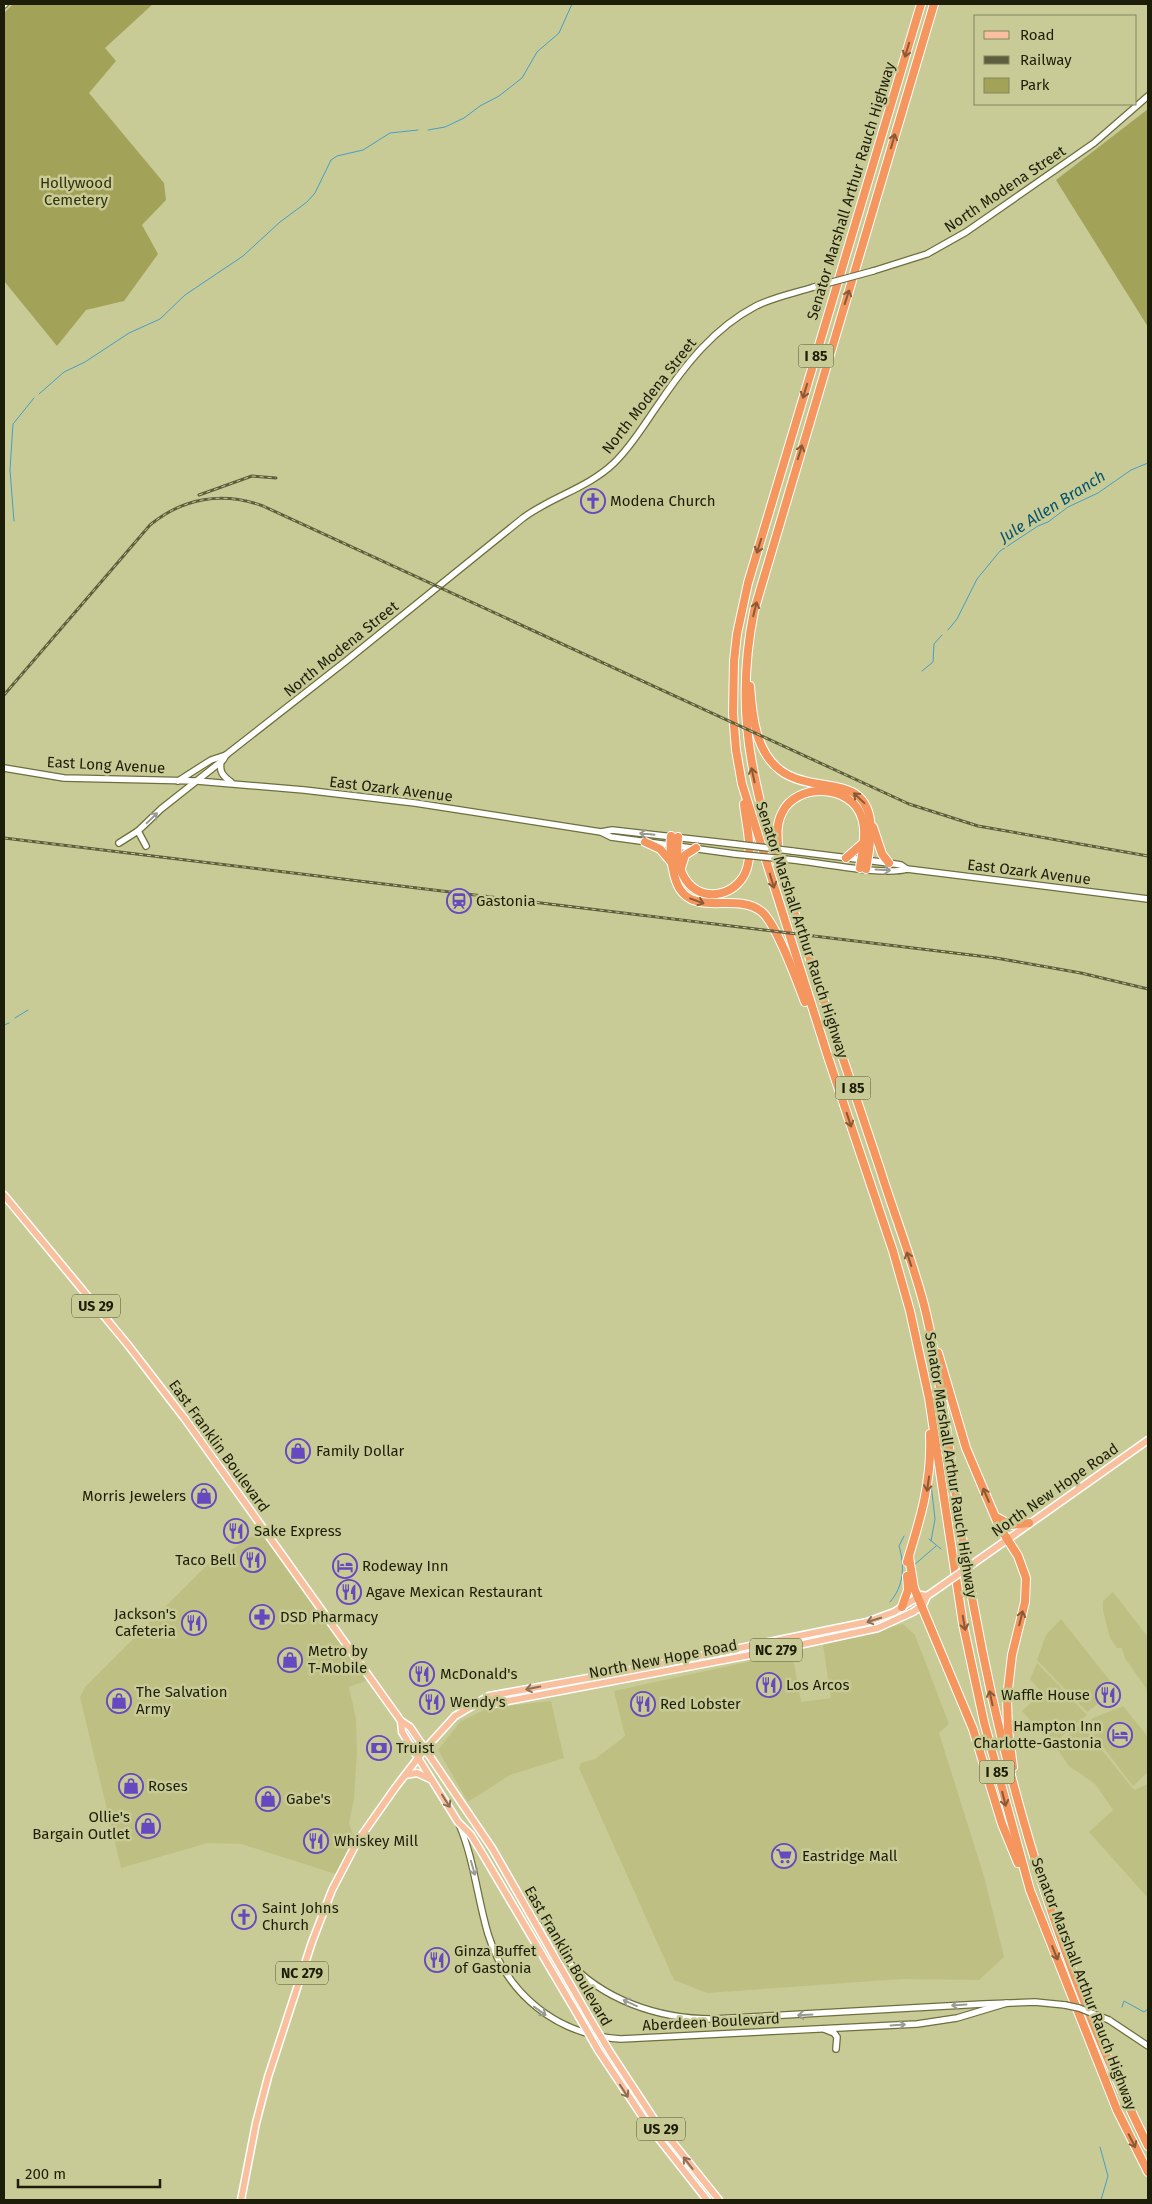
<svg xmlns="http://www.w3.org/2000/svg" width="1152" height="2204" font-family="'Fira Sans',sans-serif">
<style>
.built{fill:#bec083}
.green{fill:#a2a359}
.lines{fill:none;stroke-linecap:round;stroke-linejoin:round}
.stream{stroke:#439fc7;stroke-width:1}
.secondary-casing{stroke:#6d6f3d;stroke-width:8}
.primary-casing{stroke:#fff;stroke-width:9}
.highway-casing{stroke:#fff;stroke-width:10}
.secondary{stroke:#fff;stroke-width:5.5}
.primary{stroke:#f9c09f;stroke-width:6}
.highway{stroke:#f5965f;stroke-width:8}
.rail-casing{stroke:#5d5e3d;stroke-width:3}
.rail{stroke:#c9cb96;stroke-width:1;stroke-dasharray:4;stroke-linecap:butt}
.secondary-bridge-casing{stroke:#6d6f3d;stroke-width:8;stroke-linecap:butt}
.primary-bridge-casing{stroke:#fff;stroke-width:9;stroke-linecap:butt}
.secondary-bridge{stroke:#fff;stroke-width:5.5}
.primary-bridge{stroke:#f9c09f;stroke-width:6}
.oneway{stroke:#895a34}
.oneway2{stroke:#999a90}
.oneway3{stroke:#8b6f54}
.labels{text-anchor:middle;stroke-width:5;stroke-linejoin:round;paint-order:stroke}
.shield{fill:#c9cb96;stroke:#515233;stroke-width:1}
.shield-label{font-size:14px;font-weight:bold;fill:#1d1e09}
.park-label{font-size:15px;fill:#31310d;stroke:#c9cb96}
.street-label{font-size:15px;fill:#1d1e09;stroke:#c9cb96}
.poi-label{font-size:15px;fill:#1d1e09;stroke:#c9cb96;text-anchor:start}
.water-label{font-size:16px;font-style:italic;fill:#04536e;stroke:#c9cb96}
</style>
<rect width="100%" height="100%" fill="#c9cb96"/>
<!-- built -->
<g class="built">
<path d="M264 1528 371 1679 349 1687 356 1719 357 1751 354 1799 349 1823 356 1845 339 1875 241 1844 208 1843 121 1868 80 1697 85 1687 217 1555 225 1554Z"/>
<path d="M1113 1592 1148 1637V1691L1125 1658 1122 1648H1117L1110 1638 1103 1611V1601Z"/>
<path d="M1061 1619 1118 1691 1101 1705 1099 1703 1087 1712 1037 1660 1046 1635Z"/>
<path d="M903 1624 915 1635 949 1724 939 1733 983 1873 1004 1957 979 1980 902 1979 707 1993 674 1980 579 1768 581 1763 595 1759 625 1736 614 1691 792 1652 801 1702 831 1698 823 1645Z"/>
<path d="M1037 1663 1087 1715 1052 1745 1022 1711 1042 1693 1030 1679Z"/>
<path d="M551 1701 564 1758 510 1775 468 1802 438 1750 460 1722 488 1708Z"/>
<path d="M1123 1706 1148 1737V1772L1133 1786 1086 1725 1093 1718Z"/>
<path d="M1081 1724 1134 1790 1148 1784V1898L1089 1832 1113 1810 1095 1784 1069 1766 1055 1746Z"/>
</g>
<!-- green -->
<g class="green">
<path d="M13 4H153L105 48 116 61 89 93 164 183 166 200 142 225 158 254 124 301 86 310 57 346 4 281V13Z"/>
<path d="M1148 109V327L1056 180Z"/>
</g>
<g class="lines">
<!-- stream -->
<g class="stream">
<path d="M428 130 445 127 464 118 480 106 499 96 522 78 537 52 559 33 572 4"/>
<path d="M39 394 64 372 85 362 129 333 160 319 185 295 243 256 280 222 307 202 315 193 331 160 337 156 363 150 390 133 418 130"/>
<path d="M14 521 10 470 13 424 34 398"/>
<path d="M948 630 957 619 977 579 1000 551 1038 526 1048 522 1068 507 1098 493 1131 470 1148 463"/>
<path d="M922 671 933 662 934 644 942 635"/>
<path d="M15 1018 28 1010"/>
<path d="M4 1025 9 1023"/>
<path d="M931 1484 935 1519 931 1541"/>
<path d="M929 1539 941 1549"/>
<path d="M913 1566 936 1546"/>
<path d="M890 1602C904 1586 905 1566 899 1546L904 1536"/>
<path d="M1122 2007 1124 2001 1144 2012 1148 2009"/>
<path d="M1100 2147 1108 2176 1101 2200"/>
</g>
<defs>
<g id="secondary">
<path d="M4 5 5 4"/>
<path d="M873 271 927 254 966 232 1094 143 1148 96"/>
<path d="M221 762C219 772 223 776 231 782"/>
<path d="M4 768 64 778 197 781 304 790 415 803 601 832 611 837 735 854"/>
<path d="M178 781 211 760 226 755"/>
<path d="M138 831 146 846"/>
<path d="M601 832 612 830 735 844"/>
<path d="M119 843 138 831 161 809 223 760 226 755 346 661 523 518C551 497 588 488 614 463 632 446 645 423 660 402 686 364 714 328 756 306 774 297 795 293 814 287"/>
<path d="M792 851 889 863 901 865 907 869"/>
<path d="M794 860C820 863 886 876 907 869L1148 899"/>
<path d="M459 1824C474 1859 477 1897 488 1934 507 1995 557 2035 621 2039L917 2024 957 2018 1007 2003"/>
<path d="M538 1924C547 1935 555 1947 565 1958 602 2000 658 2019 713 2019L983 2004 1035 2002 1065 2005"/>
<path d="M1109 2020 1148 2046"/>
<path d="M824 2029 834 2033 837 2037 836 2049"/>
</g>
<g id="primary">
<path d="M4 1195 128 1345 185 1419 401 1721 410 1727 492 1848 589 2017"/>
<path d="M984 1556 1148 1440"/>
<path d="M481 1703 487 1705 766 1652 878 1628 913 1612 923 1605 927 1596 940 1587"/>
<path d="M401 1721 402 1732 458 1822 471 1835 482 1853 579 2017"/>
<path d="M405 1775 417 1773 430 1779"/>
<path d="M598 2050 648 2125 707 2200"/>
<path d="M610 2052 654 2119 719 2200"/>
<path d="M241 2200 256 2123 268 2077 312 1942 332 1890 357 1842 395 1788 425 1749 455 1716 489 1696 632 1670 867 1622 894 1612 921 1595 927 1596"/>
</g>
<g id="highway">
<path d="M921 4 748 583 737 634 734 661 733 713 736 750 742 784 828 1057 893 1251 910 1311 929 1398 963 1624 984 1722 1030 1890 1117 2110 1148 2172"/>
<path d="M934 4 754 611C737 696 747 762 772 845 807 953 844 1061 880 1169 894 1214 912 1259 924 1305 935 1347 940 1390 947 1433 955 1491 963 1550 974 1608 1008 1794 1064 1976 1148 2146"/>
<path d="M750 686C752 714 755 751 780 770 790 778 806 782 819 784 830 786 842 787 852 792 879 806 870 845 866 869"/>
<path d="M873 827 882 854 889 863"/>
<path d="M671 836C670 849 671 862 674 874 685 924 735 889 762 912 777 925 797 981 805 1002"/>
<path d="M678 837C676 853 678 872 689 884 707 904 740 893 747 868 753 848 746 824 744 804"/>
<path d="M645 842 660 849 672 863"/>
<path d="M779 855C778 841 775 826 782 813 796 782 852 784 862 818 867 833 862 853 860 868"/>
<path d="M846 858 862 844"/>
<path d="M681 868 685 855 696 848"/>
<path d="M938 1353 966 1448 999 1526 1018 1556 1026 1578 1025 1602 1012 1655 1007 1698 1008 1730 1013 1767"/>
<path d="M996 1517 1011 1525 1029 1523"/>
<path d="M909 1557 914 1588 973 1729 1002 1824 1018 1863"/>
<path d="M907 1562C921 1517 932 1481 930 1434"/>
<path d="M902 1607 908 1590 907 1576"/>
</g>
</defs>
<!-- secondary casing -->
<use href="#secondary" class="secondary-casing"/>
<!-- primary casing -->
<use href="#primary" class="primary-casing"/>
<!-- highway casing -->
<use href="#highway" class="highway-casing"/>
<!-- secondary -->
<use href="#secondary" class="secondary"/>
<!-- primary -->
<use href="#primary" class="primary"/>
<!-- highway -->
<use href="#highway" class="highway"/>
<defs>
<g id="rail">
<path d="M199 495 252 476 276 478"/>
<path d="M4 695 150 525C183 498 222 491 263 506L909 804 978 826 1148 856"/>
<path d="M4 838 996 958 1081 973 1148 989"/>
</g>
</defs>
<!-- rail casing -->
<use href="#rail" class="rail-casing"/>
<!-- rail -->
<use href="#rail" class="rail"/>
<defs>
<g id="secondary-bridge">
<path d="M814 287 873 271"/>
<path d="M735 844 792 851"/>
<path d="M735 854 794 860"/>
<path d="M1065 2005 1079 2008 1109 2020"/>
</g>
<g id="primary-bridge">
<path d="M940 1587 984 1556"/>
<path d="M579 2017 598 2050"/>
<path d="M589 2017 610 2052"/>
</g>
</defs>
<!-- secondary-bridge casing -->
<use href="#secondary-bridge" class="secondary-bridge-casing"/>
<!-- primary-bridge casing -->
<use href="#primary-bridge" class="primary-bridge-casing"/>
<!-- secondary-bridge -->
<use href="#secondary-bridge" class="secondary-bridge"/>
<!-- primary-bridge -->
<use href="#primary-bridge" class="primary-bridge"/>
</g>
<!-- one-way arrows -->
<defs><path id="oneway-shaft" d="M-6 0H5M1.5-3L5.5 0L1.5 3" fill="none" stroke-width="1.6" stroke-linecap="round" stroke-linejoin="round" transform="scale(1.25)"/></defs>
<g class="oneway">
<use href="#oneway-shaft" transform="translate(907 50) rotate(107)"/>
<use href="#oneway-shaft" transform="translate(893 141) rotate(-74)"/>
<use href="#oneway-shaft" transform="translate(847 297) rotate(-72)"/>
<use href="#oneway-shaft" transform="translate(805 391) rotate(107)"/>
<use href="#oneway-shaft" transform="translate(800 452) rotate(-73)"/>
<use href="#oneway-shaft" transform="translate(759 546) rotate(107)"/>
<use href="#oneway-shaft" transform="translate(755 609) rotate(-76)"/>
<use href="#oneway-shaft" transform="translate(753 775) rotate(-102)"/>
<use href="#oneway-shaft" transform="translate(859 798) rotate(-137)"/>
<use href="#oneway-shaft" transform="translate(772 881) rotate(73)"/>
<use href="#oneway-shaft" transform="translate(697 901) rotate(20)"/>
<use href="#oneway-shaft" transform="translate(849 1120) rotate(72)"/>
<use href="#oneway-shaft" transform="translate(909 1259) rotate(-108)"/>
<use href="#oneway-shaft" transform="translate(928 1484) rotate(98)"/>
<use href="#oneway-shaft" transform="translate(986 1495) rotate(-113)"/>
<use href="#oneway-shaft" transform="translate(1021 1618) rotate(-76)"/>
<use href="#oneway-shaft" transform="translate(964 1623) rotate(80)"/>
<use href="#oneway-shaft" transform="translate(991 1698) rotate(-102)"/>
<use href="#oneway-shaft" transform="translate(1004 1799) rotate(76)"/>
<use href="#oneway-shaft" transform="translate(1055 1953) rotate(68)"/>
<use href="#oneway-shaft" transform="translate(1132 2141) rotate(63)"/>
</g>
<g class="oneway2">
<use href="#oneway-shaft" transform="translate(152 818) rotate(-44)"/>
<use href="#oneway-shaft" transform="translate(647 834) rotate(-174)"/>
<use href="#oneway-shaft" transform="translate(883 870) rotate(3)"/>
<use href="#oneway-shaft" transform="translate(473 1868) rotate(74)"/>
<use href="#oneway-shaft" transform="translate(630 2003) rotate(-156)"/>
<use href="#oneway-shaft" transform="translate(959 2005) rotate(176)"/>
<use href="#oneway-shaft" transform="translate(540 2011) rotate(36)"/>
<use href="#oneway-shaft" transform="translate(805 2015) rotate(177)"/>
<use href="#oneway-shaft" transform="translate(898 2025) rotate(-4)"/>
</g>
<g class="oneway3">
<use href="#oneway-shaft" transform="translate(874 1620) rotate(163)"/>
<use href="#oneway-shaft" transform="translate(533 1688) rotate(169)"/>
<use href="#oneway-shaft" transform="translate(446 1801) rotate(58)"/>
<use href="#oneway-shaft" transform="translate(624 2091) rotate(57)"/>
<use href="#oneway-shaft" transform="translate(688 2163) rotate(-128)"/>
</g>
<!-- icons -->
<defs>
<symbol id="church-ring" viewBox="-11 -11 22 22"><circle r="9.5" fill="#c9cb96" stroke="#6648c1" stroke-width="1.5"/><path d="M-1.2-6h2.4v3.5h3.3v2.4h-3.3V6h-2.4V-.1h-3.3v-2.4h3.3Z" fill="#6648c1"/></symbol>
<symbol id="station-ring" viewBox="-11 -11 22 22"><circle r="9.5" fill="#c9cb96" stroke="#6648c1" stroke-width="1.5"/><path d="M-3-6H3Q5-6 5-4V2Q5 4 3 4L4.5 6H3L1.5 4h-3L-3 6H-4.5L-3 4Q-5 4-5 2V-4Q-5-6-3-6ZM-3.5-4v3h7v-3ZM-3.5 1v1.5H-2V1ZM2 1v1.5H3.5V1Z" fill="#6648c1"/></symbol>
<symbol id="shop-ring" viewBox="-11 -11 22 22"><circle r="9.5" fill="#c9cb96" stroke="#6648c1" stroke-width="1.5"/><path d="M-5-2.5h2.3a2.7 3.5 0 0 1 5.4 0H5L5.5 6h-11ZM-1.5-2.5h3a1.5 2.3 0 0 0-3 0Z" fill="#6648c1"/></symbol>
<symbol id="restaurant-ring" viewBox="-11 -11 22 22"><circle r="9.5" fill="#c9cb96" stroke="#6648c1" stroke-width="1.5"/><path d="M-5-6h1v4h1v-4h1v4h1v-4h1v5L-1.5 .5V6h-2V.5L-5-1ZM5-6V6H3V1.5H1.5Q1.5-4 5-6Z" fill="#6648c1"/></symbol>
<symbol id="hotel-ring" viewBox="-11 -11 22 22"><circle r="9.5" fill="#c9cb96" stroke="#6648c1" stroke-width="1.5"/><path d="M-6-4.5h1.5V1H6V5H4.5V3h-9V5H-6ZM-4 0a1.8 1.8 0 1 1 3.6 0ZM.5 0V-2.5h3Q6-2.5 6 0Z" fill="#6648c1"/></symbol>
<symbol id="pharmacy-ring" viewBox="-11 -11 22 22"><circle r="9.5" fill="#c9cb96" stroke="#6648c1" stroke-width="1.5"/><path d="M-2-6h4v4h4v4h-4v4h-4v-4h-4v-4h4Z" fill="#6648c1"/></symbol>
<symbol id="bank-ring" viewBox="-11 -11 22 22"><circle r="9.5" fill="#c9cb96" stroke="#6648c1" stroke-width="1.5"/><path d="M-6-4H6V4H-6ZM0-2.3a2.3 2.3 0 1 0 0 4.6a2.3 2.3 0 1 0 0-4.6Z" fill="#6648c1"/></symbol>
<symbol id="supermarket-ring" viewBox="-11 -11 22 22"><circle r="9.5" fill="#c9cb96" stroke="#6648c1" stroke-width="1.5"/><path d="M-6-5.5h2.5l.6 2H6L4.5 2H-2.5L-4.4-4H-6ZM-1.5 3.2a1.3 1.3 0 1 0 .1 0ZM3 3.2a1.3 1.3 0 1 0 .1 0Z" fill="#6648c1"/></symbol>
</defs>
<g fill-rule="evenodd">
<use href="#church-ring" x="579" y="487" width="28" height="28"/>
<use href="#station-ring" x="445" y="887" width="28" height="28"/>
<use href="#shop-ring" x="284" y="1437" width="28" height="28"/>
<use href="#shop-ring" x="190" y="1482" width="28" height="28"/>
<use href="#restaurant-ring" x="222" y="1517" width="28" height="28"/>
<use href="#restaurant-ring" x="239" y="1546" width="28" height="28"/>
<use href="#hotel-ring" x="331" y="1552" width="28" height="28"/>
<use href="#restaurant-ring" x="335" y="1578" width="28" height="28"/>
<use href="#pharmacy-ring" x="248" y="1603" width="28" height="28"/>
<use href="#restaurant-ring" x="180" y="1609" width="28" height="28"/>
<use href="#shop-ring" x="276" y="1646" width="28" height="28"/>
<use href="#restaurant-ring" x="408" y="1660" width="28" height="28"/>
<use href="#restaurant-ring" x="755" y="1671" width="28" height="28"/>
<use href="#restaurant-ring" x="1094" y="1681" width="28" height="28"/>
<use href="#shop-ring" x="105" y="1687" width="28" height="28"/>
<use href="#restaurant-ring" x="418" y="1688" width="28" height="28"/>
<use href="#restaurant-ring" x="629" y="1690" width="28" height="28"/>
<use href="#hotel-ring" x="1106" y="1721" width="28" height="28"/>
<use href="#bank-ring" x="365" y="1734" width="28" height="28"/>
<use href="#shop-ring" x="117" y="1772" width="28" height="28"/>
<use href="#shop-ring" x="254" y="1785" width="28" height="28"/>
<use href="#shop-ring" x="134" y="1812" width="28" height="28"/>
<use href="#restaurant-ring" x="302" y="1827" width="28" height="28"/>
<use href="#supermarket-ring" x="770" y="1842" width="28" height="28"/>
<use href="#church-ring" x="230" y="1903" width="28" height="28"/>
<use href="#restaurant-ring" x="423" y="1946" width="28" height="28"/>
</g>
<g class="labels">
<!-- shield labels -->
<g class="shield">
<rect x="798.5" y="344.5" width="35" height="23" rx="4"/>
<rect x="835.5" y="1076.5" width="35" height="23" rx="4"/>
<rect x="72" y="1294.5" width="48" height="23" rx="4"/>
<rect x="750" y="1638.5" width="52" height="23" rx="4"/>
<rect x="979.5" y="1760.5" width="35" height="23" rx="4"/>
<rect x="276" y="1961.5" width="52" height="23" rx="4"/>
<rect x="637" y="2117.5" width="48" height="23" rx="4"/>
</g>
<g class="shield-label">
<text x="816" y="361">I 85</text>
<text x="853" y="1093">I 85</text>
<text x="96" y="1311">US 29</text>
<text x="776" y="1655">NC 279</text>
<text x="997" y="1777">I 85</text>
<text x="302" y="1978">NC 279</text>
<text x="661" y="2134">US 29</text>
</g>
<!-- park labels -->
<g class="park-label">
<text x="76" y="188">Hollywood<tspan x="76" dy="17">Cemetery</tspan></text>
</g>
<!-- street labels -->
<g class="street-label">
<text transform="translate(1005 189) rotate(-34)" y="5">North Modena Street</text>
<text transform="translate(851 191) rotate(-73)" y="5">Senator Marshall Arthur Rauch Highway</text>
<text transform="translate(649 396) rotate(-52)" y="5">North Modena Street</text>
<text transform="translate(341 649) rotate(-39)" y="5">North Modena Street</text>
<text transform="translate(106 765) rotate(3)" y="5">East Long Avenue</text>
<text transform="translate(391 789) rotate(7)" y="5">East Ozark Avenue</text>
<text transform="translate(1029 872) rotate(7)" y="5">East Ozark Avenue</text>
<text transform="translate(802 930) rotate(72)" y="5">Senator Marshall Arthur Rauch Highway</text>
<text transform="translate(219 1446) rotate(54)" y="5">East Franklin Boulevard</text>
<text transform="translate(951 1465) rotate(81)" y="5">Senator Marshall Arthur Rauch Highway</text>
<text transform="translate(1055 1490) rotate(-35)" y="5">North New Hope Road</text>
<text transform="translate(663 1659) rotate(-11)" y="5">North New Hope Road</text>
<text transform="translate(568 1956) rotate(60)" y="5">East Franklin Boulevard</text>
<text transform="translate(1084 1984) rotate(69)" y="5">Senator Marshall Arthur Rauch Highway</text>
<text transform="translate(711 2022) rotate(-3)" y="5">Aberdeen Boulevard</text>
</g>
<!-- poi labels -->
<g class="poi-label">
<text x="610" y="506">Modena Church</text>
<text x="476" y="906">Gastonia</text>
<text x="316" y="1456">Family Dollar</text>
<text x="186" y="1501" text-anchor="end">Morris Jewelers</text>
<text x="254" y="1536">Sake Express</text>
<text x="236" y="1565" text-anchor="end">Taco Bell</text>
<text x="362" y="1571">Rodeway Inn</text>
<text x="366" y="1597">Agave Mexican Restaurant</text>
<text x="176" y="1619" text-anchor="end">Jackson's<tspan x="176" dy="17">Cafeteria</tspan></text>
<text x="280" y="1622">DSD Pharmacy</text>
<text x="308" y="1656">Metro by<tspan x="308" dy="17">T-Mobile</tspan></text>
<text x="440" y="1679">McDonald's</text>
<text x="786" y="1690">Los Arcos</text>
<text x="136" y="1697">The Salvation<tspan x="136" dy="17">Army</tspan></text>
<text x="1090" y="1700" text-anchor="end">Waffle House</text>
<text x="450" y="1707">Wendy's</text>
<text x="660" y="1709">Red Lobster</text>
<text x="1102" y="1731" text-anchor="end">Hampton Inn<tspan x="1102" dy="17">Charlotte-Gastonia</tspan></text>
<text x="396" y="1753">Truist</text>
<text x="148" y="1791">Roses</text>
<text x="286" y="1804">Gabe's</text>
<text x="130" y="1822" text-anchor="end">Ollie's<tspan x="130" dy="17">Bargain Outlet</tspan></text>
<text x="334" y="1846">Whiskey Mill</text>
<text x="802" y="1861">Eastridge Mall</text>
<text x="262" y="1913">Saint Johns<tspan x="262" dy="17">Church</tspan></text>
<text x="454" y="1956">Ginza Buffet<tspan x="454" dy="17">of Gastonia</tspan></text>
</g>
<!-- water labels -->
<g class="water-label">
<text transform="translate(1052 506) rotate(-32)" y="6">Jule Allen Branch</text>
</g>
</g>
<!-- border -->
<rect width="1152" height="2204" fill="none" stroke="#1d1e09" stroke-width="10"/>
<!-- legend -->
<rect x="974" y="15" width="162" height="90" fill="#c9cb96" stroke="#84865e"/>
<rect x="984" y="31" width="25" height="8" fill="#f9c09f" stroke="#84865e"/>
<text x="1020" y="40" font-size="15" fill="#1d1e09">Road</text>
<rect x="984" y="56" width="25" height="8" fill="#5d5e3d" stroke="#84865e"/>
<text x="1020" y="65" font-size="15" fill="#1d1e09">Railway</text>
<rect x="984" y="78" width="25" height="15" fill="#a2a359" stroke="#84865e"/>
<text x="1020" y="90" font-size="15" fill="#1d1e09">Park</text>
<!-- scale -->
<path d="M18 2179v8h142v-8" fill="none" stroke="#1d1e09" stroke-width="2.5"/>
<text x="25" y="2179" font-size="15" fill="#1d1e09" stroke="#c9cb96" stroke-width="4" paint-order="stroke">200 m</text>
</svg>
